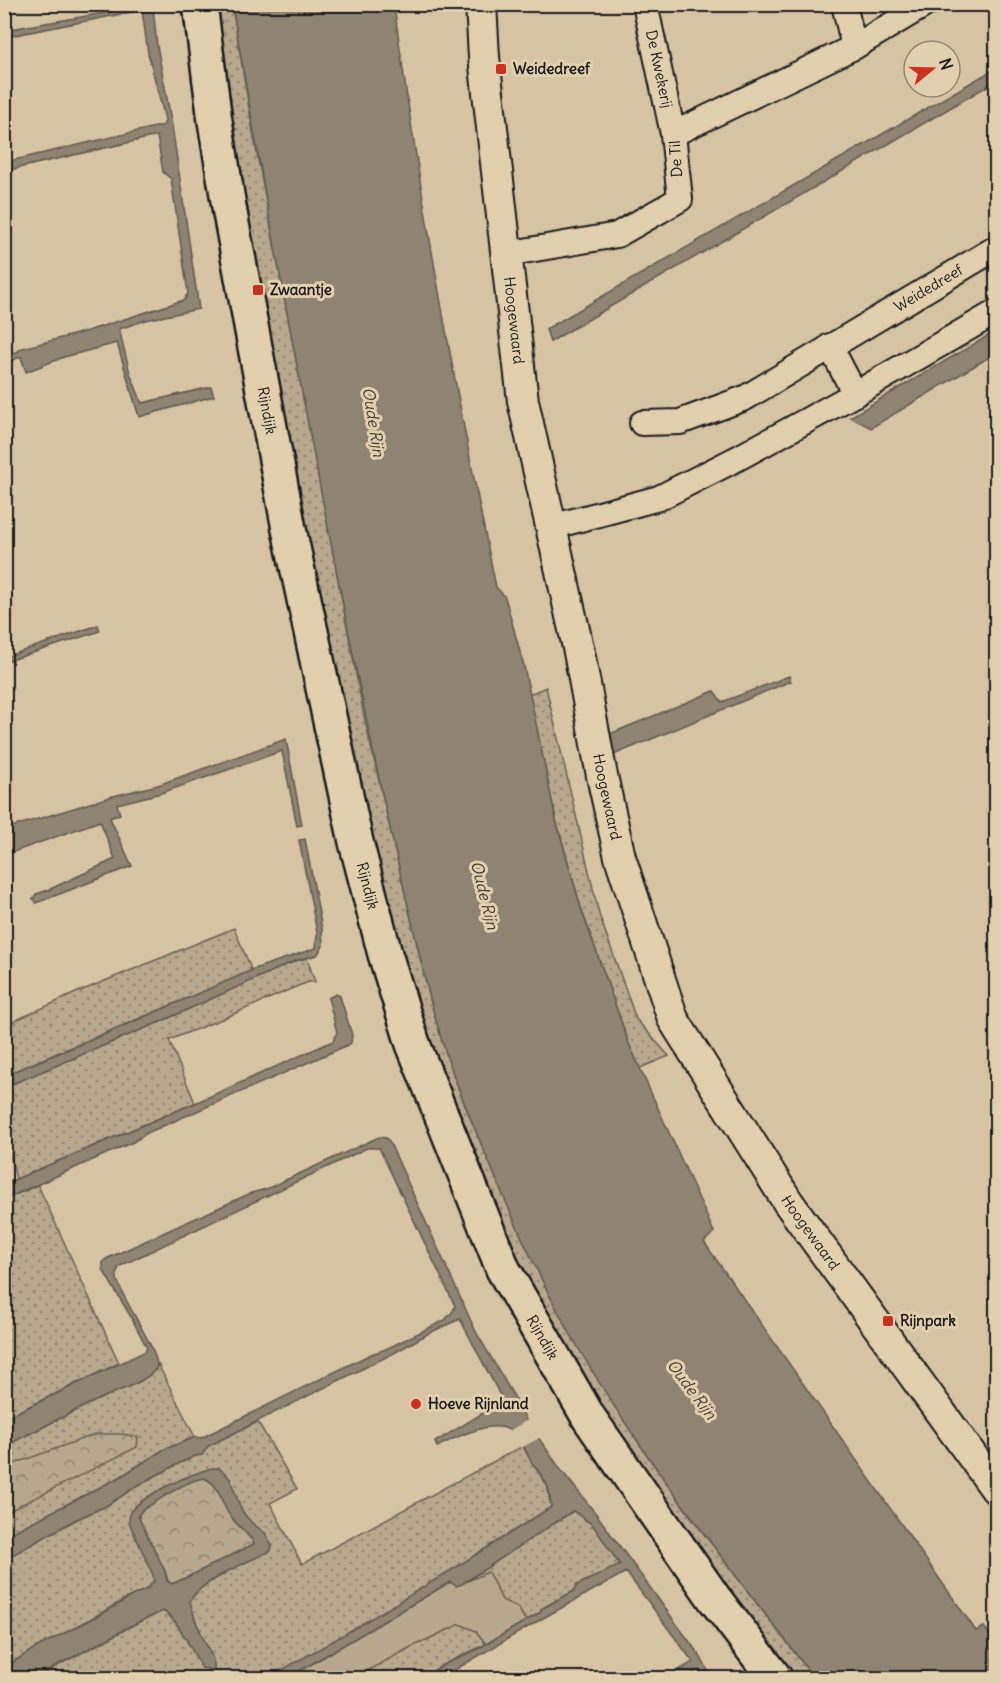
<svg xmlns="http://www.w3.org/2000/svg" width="1001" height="1683" font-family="Delius,sans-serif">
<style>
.grass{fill:url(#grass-dots);stroke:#6a6255;stroke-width:1.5}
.forest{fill:url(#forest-crowns);stroke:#6a6255;stroke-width:1.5}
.green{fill:#b7a88e;stroke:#6a6255;stroke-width:1.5}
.water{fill:#8f8371;stroke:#615a4f;stroke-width:1.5;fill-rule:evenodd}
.pier{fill:#d6c4a4}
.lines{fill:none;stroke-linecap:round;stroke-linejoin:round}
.minor-casing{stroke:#1c1c1c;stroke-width:28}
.tertiary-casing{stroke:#1c1c1c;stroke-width:34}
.secondary-casing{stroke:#1c1c1c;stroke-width:38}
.minor{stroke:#e2cfad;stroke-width:24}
.tertiary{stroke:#e2cfad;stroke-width:30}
.secondary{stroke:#e2cfad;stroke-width:33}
.poi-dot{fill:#c8321e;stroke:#e2cfad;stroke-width:2}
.labels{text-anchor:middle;stroke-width:6;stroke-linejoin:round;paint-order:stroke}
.poi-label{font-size:15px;font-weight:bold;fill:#1c1c1c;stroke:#e2cfad;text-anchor:start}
.street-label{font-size:15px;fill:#1c1c1c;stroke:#e2cfad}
.water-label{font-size:16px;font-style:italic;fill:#44403a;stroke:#e2cfad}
</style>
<defs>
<pattern id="grass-dots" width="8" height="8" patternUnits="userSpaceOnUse" patternTransform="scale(1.5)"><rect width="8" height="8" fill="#b7a88e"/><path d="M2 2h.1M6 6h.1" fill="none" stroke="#948873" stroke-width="1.8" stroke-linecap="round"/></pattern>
<pattern id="forest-crowns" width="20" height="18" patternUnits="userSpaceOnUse" patternTransform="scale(1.5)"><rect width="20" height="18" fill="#b7a88e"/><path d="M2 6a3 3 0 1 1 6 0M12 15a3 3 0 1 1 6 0" fill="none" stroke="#948873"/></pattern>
</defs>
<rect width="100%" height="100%" fill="#d6c4a4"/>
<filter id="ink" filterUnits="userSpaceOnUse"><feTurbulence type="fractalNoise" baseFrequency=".0167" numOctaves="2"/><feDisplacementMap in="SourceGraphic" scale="12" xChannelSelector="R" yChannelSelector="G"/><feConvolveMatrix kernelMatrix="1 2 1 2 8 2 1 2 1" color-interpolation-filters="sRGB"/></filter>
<g filter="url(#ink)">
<!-- grass -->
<g class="grass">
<path d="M208 5H232L254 138 365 721 430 999C445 1054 466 1108 489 1161 520 1235 555 1307 596 1376 660 1483 740 1580 814 1678H787L588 1405 474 1196 348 789Z"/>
<path d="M546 687 599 914 636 1019 669 1056 640 1068 629 1044 581 908 556 820 529 694Z"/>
<path d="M234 928 252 971 5 1075V1025L78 992Z"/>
<path d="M307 958 315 982H309L298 986 222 1019 169 1040 195 1103 16 1179 5 1135 4 1087 160 1022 295 961Z"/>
<path d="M38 1185 119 1363 5 1418V1199Z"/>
<path d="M158 1364 195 1437 163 1450 120 1477 5 1536 4 1446 91 1403 141 1381 156 1368Z"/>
<path d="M258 1422 297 1489 270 1503 302 1564 523 1446 531 1461 547 1485 551 1507 452 1570 328 1645 268 1678H38C61 1662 87 1651 112 1637 129 1627 145 1618 163 1611 179 1620 192 1652 202 1668L214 1665C208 1643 193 1623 190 1601 197 1587 213 1581 226 1573L154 1581C148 1591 137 1593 127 1598 86 1622 45 1643 5 1667V1559L77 1519 106 1506 140 1484 176 1465 195 1456 202 1455 208 1446Z"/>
<path d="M573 1511 593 1525 619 1563 620 1565 618 1567 577 1585 574 1591 541 1609V1612L526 1621 518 1608 502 1600 488 1572 462 1584Z"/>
<path d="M460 1624 476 1631 486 1644 443 1665 422 1678H368L367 1671 409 1648Z"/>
</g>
<!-- forest -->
<g class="forest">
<path d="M96 1434H123L138 1437 137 1447 5 1513V1467Z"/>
<path d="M204 1478C220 1484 220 1501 229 1514 235 1523 245 1532 252 1540L254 1544 194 1574 172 1584 168 1581 165 1571 140 1522 139 1514 142 1510C161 1499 182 1481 204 1478Z"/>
</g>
<!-- green -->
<path class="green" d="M488 1572 502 1600 518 1608 526 1621 486 1644 476 1631 460 1624 409 1648 367 1671 368 1678H288L450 1582 457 1586Z"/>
<!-- water -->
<g class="water">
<path d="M134 5H152L153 7 157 46 171 119 199 309 146 320 119 329 130 373 142 403 211 387 214 396 139 417 117 343 64 357 26 372 21 357 4 363 5 356 19 351V349L84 332 184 300 188 293 171 179 163 172 157 136 5 171V162L164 125 165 119 148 53 142 10 5 37V30L116 11Z"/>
<path d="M232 5H394C420 200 456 394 496 587L505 597 524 666 556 820 581 908 629 1044 714 1232 704 1242 976 1631 984 1627 996 1642V1678H814C724 1559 627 1441 556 1308 531 1260 509 1210 488 1160 469 1116 450 1071 437 1024 426 987 418 948 409 910 382 799 359 687 337 574 300 385 264 195 232 5Z"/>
<path d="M996 68V81L550 342 546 329Z"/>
<path d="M996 331V353L871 428 850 417Z"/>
<path d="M98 625 100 631 5 662V657Z"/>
<path d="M789 676 791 681 604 759 600 738 714 691 722 702Z"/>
<path d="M286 739 302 825 297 826 282 751 161 793 117 804 120 814 110 818 132 866 36 903 33 899 36 894 48 890 115 859 100 821 5 855V829L113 796 158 785Z"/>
<path d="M305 839 322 929 323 946 317 955 295 961 160 1022 5 1087V1075L91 1040 257 968 316 948 317 932 299 840Z"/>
<path d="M336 994 340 996 352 1035 351 1043 348 1045 147 1133 133 1142 5 1199V1184L16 1179 195 1103 333 1041 337 1032 328 998Z"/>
<path d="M379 1137 386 1138 389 1141 476 1332 519 1405 526 1420 561 1470 597 1515 700 1656 712 1678H704L699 1670 684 1678H665L693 1662 626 1572 545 1617 441 1678H422L443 1665 476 1650 541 1612V1609L574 1591 577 1585 620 1565 593 1525 573 1511 462 1584 456 1586 450 1582 288 1678H268C364 1624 458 1567 551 1507 550 1500 550 1491 547 1485 543 1476 536 1469 531 1461 525 1451 522 1437 511 1431 492 1418 455 1438 437 1447L435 1442 503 1401 460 1319 429 1333 394 1353 208 1446 202 1455 195 1456 176 1465 140 1484 106 1506 77 1519 5 1559V1536L120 1477 163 1450 195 1437 201 1438 371 1354 386 1349 445 1320 453 1311 455 1306 379 1148H367L120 1266C117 1270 116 1273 117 1278 119 1296 164 1357 156 1369 144 1384 108 1394 91 1403 62 1417 34 1432 5 1446V1418L144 1352 147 1348 131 1317 103 1270V1262L106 1259 251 1193 266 1189Z"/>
<path d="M212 1468H219L228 1476 232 1484 240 1507 245 1515 252 1523 265 1533 272 1546 271 1551C249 1561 200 1581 190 1601L195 1620 213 1659 214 1665V1670L202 1668C192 1652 179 1619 163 1611L130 1626 113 1636 54 1667 38 1678H5V1667L37 1647 100 1615 130 1597 147 1589 154 1581 153 1575 129 1522 130 1512C144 1494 190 1474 212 1468ZM204 1478C220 1484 220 1501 229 1514 235 1523 245 1531 252 1540L254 1544 194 1574 172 1584 167 1581 165 1571 138 1516 142 1510C160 1500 184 1481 204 1478Z"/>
</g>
<!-- pier -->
<path class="pier" d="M529 1419 541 1437 521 1448 509 1431Z"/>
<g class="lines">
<defs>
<g id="minor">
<path d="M844 4 854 47"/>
<path d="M673 134 854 47 926 4"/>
<path d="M506 254 617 235 680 199 673 134 645 4"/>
<path d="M830 346 855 394"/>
<path id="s1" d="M642 423 680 422 745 398 996 248"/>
<path d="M551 527 659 498 738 458 855 394 996 312"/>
</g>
<g id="tertiary">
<path id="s2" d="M481 4 484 57 523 401 579 652 602 776 620 857 673 1019 788 1202 996 1489"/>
</g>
<g id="secondary">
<path id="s3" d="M200 4 215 121 230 213 289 529 356 842 385 954 413 1044 503 1269 589 1418 714 1598 775 1678"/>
</g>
</defs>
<!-- minor casing -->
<use href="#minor" class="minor-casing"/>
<!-- tertiary casing -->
<use href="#tertiary" class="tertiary-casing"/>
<!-- secondary casing -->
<use href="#secondary" class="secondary-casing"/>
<!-- minor -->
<use href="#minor" class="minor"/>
<!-- tertiary -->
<use href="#tertiary" class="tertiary"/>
<!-- secondary -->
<use href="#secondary" class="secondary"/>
</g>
</g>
<!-- markers -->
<g class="poi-dot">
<rect x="495" y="63" width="12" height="12" rx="3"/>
<rect x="252" y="284" width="12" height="12" rx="3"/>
<rect x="882" y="1315" width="12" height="12" rx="3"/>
<circle cx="416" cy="1404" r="6"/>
</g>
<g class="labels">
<!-- poi labels -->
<g class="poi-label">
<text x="513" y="74">Weidedreef</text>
<text x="270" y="295">Zwaantje</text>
<text x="900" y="1326">Rijnpark</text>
<text x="428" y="1409">Hoeve Rijnland</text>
</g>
<!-- street labels -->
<g class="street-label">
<text transform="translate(659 69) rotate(78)" y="5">De Kwekerij</text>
<text transform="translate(676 159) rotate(-94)" y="5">De Til</text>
<text dy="5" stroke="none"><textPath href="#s1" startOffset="321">Weidedreef</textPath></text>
<text dy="5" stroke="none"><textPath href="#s2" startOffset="318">Hoogewaard</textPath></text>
<text dy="5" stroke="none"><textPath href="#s3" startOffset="412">Rijndijk</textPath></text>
<text dy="5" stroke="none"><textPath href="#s2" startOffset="804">Hoogewaard</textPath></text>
<text dy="5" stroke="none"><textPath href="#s3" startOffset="898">Rijndijk</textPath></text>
<text dy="5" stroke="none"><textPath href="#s2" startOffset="1290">Hoogewaard</textPath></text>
<text dy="5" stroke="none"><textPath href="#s3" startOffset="1384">Rijndijk</textPath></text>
</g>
<!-- water labels -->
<g class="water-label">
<text transform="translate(374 422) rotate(81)" y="6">Oude Rijn</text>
<text transform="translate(485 895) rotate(76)" y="6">Oude Rijn</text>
<text transform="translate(692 1389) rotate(53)" y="6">Oude Rijn</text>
</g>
</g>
<!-- margin -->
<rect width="1001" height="1683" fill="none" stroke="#e2cfad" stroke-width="24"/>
<rect x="12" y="12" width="977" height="1659" fill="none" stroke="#1c1c1c" stroke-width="2" filter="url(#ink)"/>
<!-- north arrow -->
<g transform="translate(932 69) rotate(71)"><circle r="28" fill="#e2cfad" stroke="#938773" stroke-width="1.5"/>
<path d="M0-4.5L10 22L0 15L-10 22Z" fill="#c8321e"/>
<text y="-9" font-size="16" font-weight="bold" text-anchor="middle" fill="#1c1c1c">N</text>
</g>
</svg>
